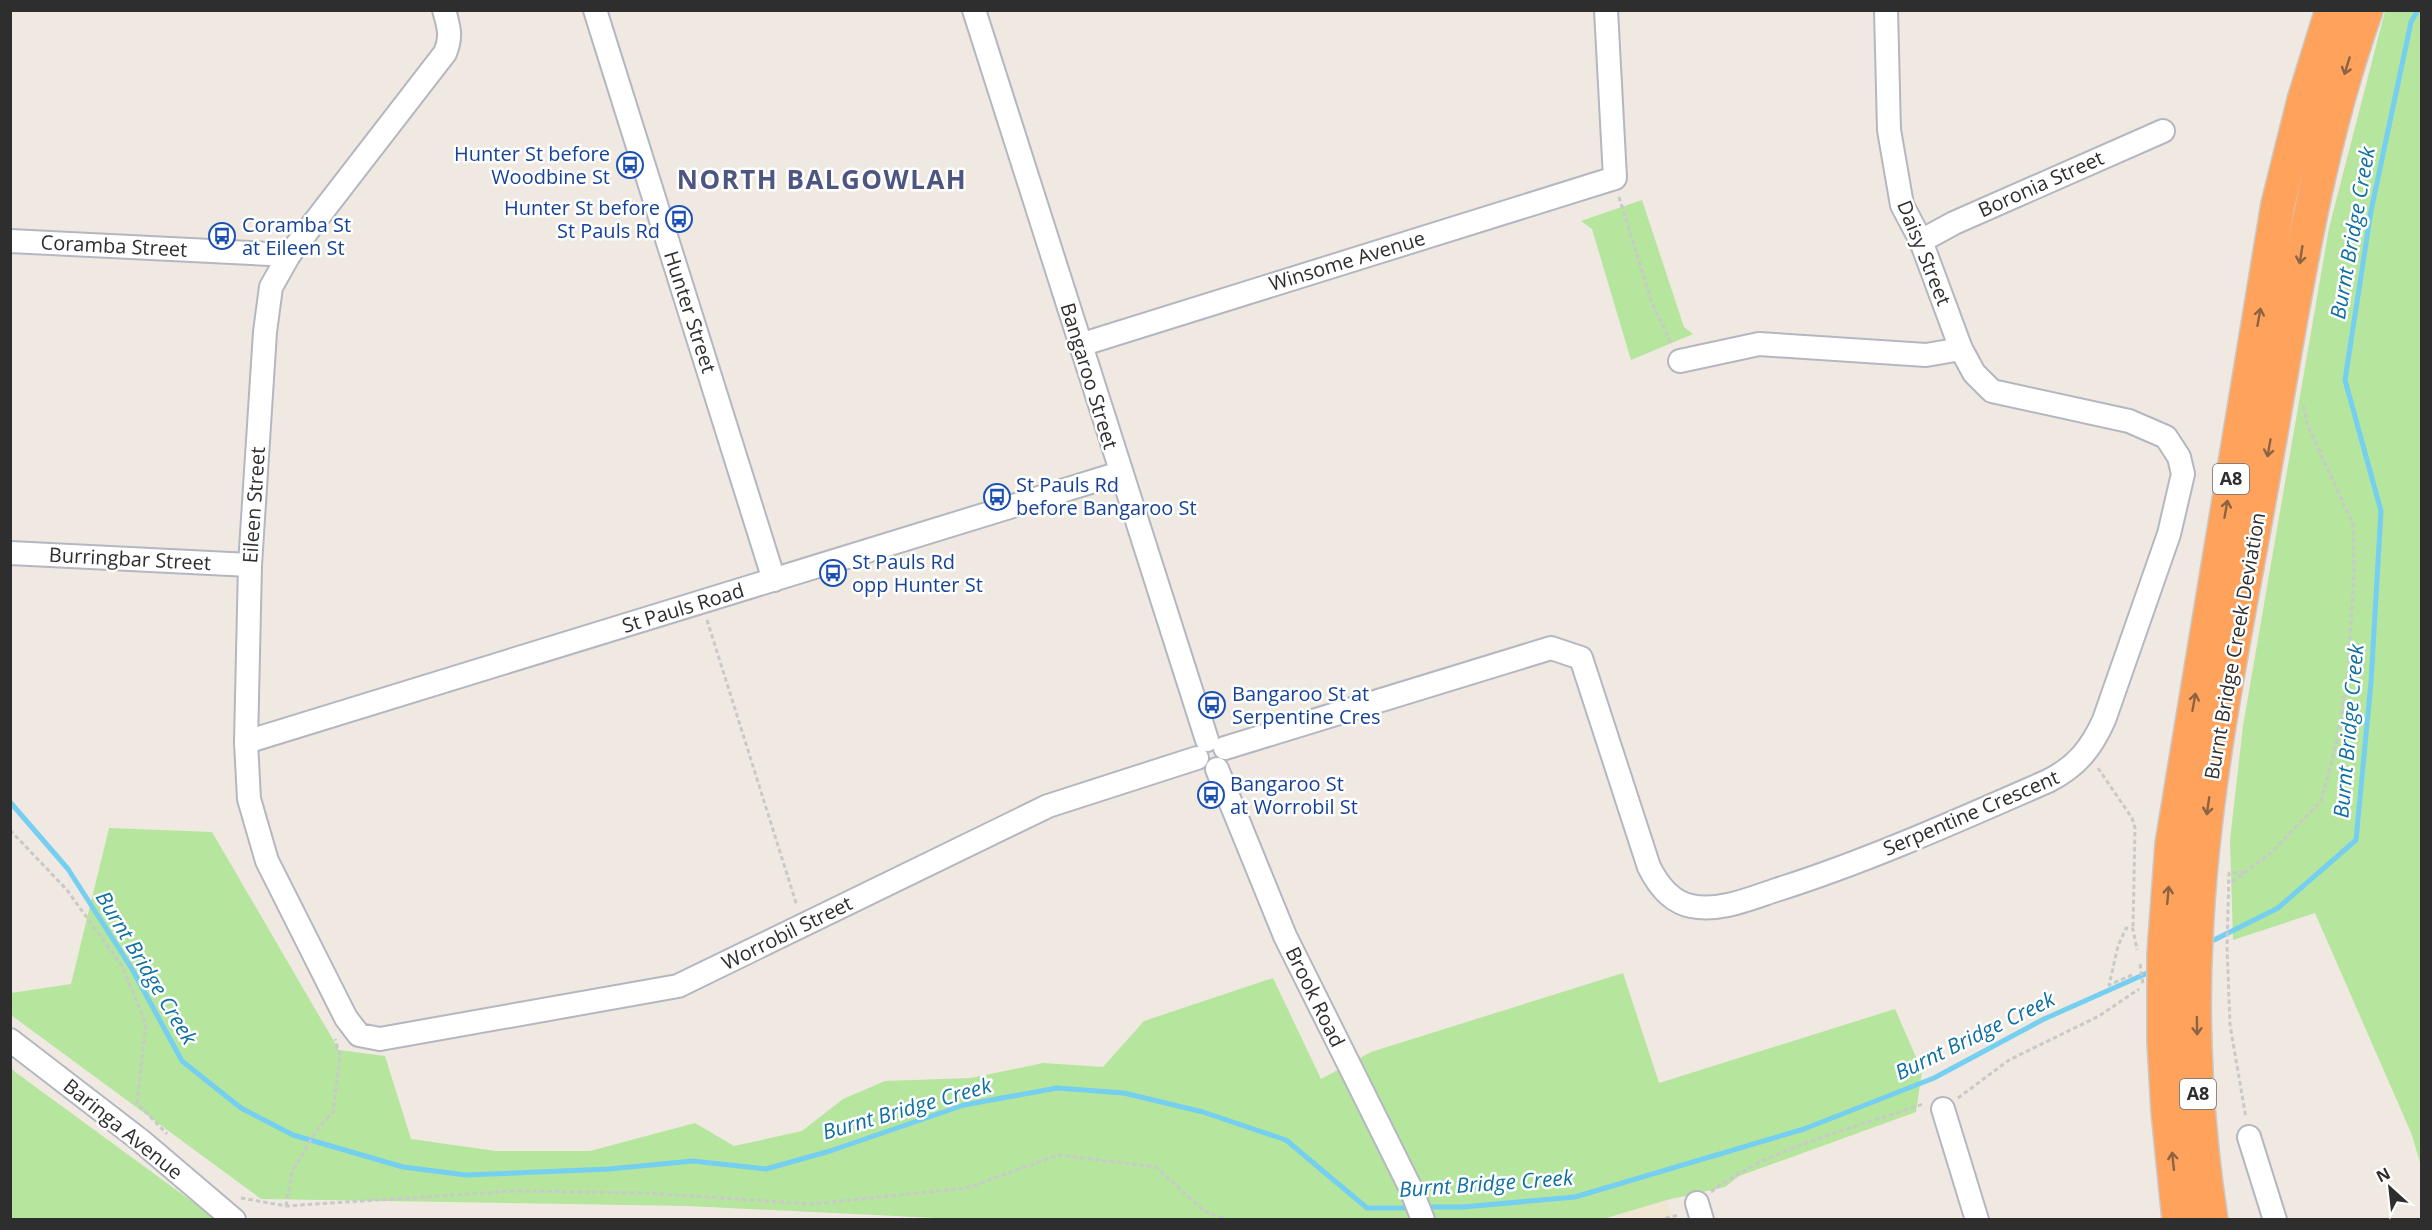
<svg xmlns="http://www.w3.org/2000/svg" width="2432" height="1230" font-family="'Open Sans',sans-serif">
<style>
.education{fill:#f0e6d1}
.green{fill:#b6e59e}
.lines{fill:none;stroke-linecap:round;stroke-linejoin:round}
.stream{stroke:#75cff0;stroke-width:5}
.minor-casing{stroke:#b4b7c1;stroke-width:26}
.highway-casing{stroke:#c9c9c9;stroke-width:36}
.path{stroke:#c9c9c9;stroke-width:3;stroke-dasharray:4.5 3;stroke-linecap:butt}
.minor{stroke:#fff;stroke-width:22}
.highway{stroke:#ffa35c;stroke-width:33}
.path-bridge{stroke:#c9c9c9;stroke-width:3;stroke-dasharray:4.5 3;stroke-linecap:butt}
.oneway{stroke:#8c6343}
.labels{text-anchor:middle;stroke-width:5;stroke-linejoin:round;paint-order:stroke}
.shield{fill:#fff;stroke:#6d6d6d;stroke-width:1.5}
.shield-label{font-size:18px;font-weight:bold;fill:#2e2e2e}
.transit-label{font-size:20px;fill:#164399;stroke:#fff;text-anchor:start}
.street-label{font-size:20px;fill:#2e2e2e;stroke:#fff}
.water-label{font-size:21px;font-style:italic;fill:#0d6fa3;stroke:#fff}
.district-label{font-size:26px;font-weight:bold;letter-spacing:1.5px;fill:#4d5680;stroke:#fff}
</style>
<rect width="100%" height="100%" fill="#efe9e1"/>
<!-- education -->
<path class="education" d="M1667 1200 1673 1219 1603 1220Z"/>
<!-- green -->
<g class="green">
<path d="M2385 11H2422L2421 1166 2412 1135 2315 913 2233 940 2230 840 2243 726 2329 228Z"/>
<path d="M1642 200 1684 327 1693 334 1631 360 1592 229 1581 221Z"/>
<path d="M109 828 212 832 339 1050 385 1056 411 1139 496 1151H590L695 1123 734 1146 802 1131 843 1099 885 1081 971 1078 1043 1063 1103 1067 1144 1021 1273 978 1321 1079 1371 1052 1623 973 1659 1083 1895 1009 1922 1071 1916 1112 1739 1176 1725 1187 1667 1200 1603 1219H957L687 1206 261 1199 11 1015V993L71 984Z"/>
<path d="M11 1069 216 1219H11Z"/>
</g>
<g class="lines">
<!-- stream -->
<g class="stream">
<path d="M10 802 68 869 132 969 182 1061 241 1108 293 1135 403 1167 466 1175 609 1169 693 1161 766 1169 830 1151 964 1105 1057 1088 1124 1093 1203 1112 1286 1140 1367 1208H1411"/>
<path d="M2208 943 2278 908 2356 840 2371 682 2381 511 2345 380 2371 211 2411 22 2418 10"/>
<path d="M1423 1207H1463L1575 1197 1804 1129 1934 1078 2044 1019 2152 971"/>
</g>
<defs>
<g id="minor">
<path d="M444 10C449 27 452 37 445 53L289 255 271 287 265 332 250 565 246 742 249 799 267 861 346 1018 359 1035 380 1039 678 986 1048 806 1197 758"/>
<path d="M595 10 774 580"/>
<path d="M974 10 1207 740"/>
<path d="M10 241 289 255"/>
<path d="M1921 241 1954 223 2163 131"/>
<path d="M1080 345 1615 178 1606 10"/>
<path d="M1680 361 1759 344 1926 355 1961 349"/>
<path d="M10 553 250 565"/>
<path d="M246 742 1120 473"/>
<path d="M1225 748 1551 648 1581 658 1649 867C1658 885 1671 902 1691 906 1719 912 1749 899 1776 890 1868 861 1959 820 2048 781 2076 767 2091 749 2104 720L2169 534 2183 474 2179 457 2166 437 2129 421 1992 391 1974 373 1961 349 1921 241 1902 205 1889 130 1886 10"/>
<path d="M1217 769 1285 936 1411 1189 1423 1220"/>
<path d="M10 1040 140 1140 234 1220"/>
<path d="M1943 1109 1977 1220"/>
<path d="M2249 1137 2275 1220"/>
<path d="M1697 1203 1702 1220"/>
</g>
<g id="highway">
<path d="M2179 1220 2168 1111 2164 1042V953L2172 844 2278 204 2304 100 2332 10"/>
<path d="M2211 1220C2197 1130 2191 1028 2196 937 2203 777 2239 618 2266 461 2293 309 2314 157 2366 10"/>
</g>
</defs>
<!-- minor casing -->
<use href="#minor" class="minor-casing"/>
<!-- highway casing -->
<use href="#highway" class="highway-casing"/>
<!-- path -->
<g class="path">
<path d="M1619 197 1652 303 1671 343"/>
<path d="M707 620 797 906"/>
<path d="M2098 768 2132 818 2135 828 2133 929"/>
<path d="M10 830 67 890 122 966 146 1024 137 1103 167 1134"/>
<path d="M2245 872 2229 873 2227 947 2230 1025 2246 1118"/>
<path d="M2232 882 2271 853 2321 801 2337 741 2348 673 2354 573 2353 524 2307 424 2303 403"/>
<path d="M2132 975 2109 985 2118 946 2126 928 2133 929 2137 950"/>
<path d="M1958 1098 2009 1060 2099 1016 2139 989"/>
<path d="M1711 1192C1765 1149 1858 1127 1923 1104"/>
<path d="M241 1198 286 1206 515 1191 647 1193 812 1204 967 1188 1058 1155 1156 1167 1204 1211 1228 1220"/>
<path d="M286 1206 292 1172 316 1131 333 1112 340 1055 335 1039"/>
<path d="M1658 1220 1679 1215"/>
</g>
<!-- minor -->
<use href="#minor" class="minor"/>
<!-- highway -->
<use href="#highway" class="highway"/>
<!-- path-bridge -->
<path class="path-bridge" d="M2140 964 2143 984"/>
</g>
<!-- one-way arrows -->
<defs><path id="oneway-shaft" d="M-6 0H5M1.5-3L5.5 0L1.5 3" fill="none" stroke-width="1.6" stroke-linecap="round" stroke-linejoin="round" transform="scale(1.5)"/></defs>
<g class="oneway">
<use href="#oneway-shaft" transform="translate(2347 66) rotate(107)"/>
<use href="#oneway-shaft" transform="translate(2301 255) rotate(99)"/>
<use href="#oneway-shaft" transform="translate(2259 317) rotate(-80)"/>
<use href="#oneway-shaft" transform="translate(2269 448) rotate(100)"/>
<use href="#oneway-shaft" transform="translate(2226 509) rotate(-80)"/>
<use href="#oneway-shaft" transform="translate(2194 702) rotate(-80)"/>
<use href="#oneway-shaft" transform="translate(2208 806) rotate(98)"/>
<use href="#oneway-shaft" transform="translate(2168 895) rotate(-85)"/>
<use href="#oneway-shaft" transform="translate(2197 1026) rotate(89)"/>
<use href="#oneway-shaft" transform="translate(2173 1161) rotate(-96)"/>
</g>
<!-- icons -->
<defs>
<symbol id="bus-ring" viewBox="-11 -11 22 22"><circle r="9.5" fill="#fff" stroke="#1a4fb4" stroke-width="1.5"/><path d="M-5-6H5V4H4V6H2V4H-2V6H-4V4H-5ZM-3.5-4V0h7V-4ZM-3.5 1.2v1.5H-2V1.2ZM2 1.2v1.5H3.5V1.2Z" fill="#1a4fb4"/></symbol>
</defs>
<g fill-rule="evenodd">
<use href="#bus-ring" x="615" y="150" width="30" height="30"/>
<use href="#bus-ring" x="664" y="204" width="30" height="30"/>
<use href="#bus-ring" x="207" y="221" width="30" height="30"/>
<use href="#bus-ring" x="982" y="482" width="30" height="30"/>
<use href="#bus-ring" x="818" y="558" width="30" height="30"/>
<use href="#bus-ring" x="1197" y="690" width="30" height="30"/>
<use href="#bus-ring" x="1196" y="780" width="30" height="30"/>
</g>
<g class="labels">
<!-- shield labels -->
<g class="shield">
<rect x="2213" y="464" width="36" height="30" rx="4.5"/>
<rect x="2180" y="1079" width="36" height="30" rx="4.5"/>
</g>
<g class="shield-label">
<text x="2231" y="485">A8</text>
<text x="2198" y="1100">A8</text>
</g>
<!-- transit labels -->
<g class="transit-label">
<text x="610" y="161" text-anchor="end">Hunter St before<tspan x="610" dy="23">Woodbine St</tspan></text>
<text x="660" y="215" text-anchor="end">Hunter St before<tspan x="660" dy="23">St Pauls Rd</tspan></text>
<text x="242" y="232">Coramba St<tspan x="242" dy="23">at Eileen St</tspan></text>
<text x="1016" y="492">St Pauls Rd<tspan x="1016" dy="23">before Bangaroo St</tspan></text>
<text x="852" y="569">St Pauls Rd<tspan x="852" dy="23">opp Hunter St</tspan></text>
<text x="1232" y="701">Bangaroo St at<tspan x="1232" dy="23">Serpentine Cres</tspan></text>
<text x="1230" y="791">Bangaroo St<tspan x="1230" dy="23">at Worrobil St</tspan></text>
</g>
<!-- street labels -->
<g class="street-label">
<text transform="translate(2041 184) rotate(-24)" y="7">Boronia Street</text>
<text transform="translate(114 246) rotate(3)" y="7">Coramba Street</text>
<text transform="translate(1924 253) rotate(68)" y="7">Daisy Street</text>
<text transform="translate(1347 261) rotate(-17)" y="7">Winsome Avenue</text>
<text transform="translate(690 312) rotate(72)" y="7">Hunter Street</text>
<text transform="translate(1089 376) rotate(73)" y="7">Bangaroo Street</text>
<text transform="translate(254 505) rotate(-86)" y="7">Eileen Street</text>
<text transform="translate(130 559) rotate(3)" y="7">Burringbar Street</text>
<text transform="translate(683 608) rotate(-17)" y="7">St Pauls Road</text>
<text transform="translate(2235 646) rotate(-80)" y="7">Burnt Bridge Creek Deviation</text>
<text transform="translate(1971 813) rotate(-23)" y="7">Serpentine Crescent</text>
<text transform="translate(787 933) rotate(-26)" y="7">Worrobil Street</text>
<text transform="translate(1315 997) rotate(64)" y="7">Brook Road</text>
<text transform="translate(123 1129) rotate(39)" y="7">Baringa Avenue</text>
</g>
<!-- water labels -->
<g class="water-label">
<text transform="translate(2353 233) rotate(-80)" y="7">Burnt Bridge Creek</text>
<text transform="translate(2349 731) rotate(-85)" y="7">Burnt Bridge Creek</text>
<text transform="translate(146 968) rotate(59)" y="7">Burnt Bridge Creek</text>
<text transform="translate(1975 1036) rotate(-26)" y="7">Burnt Bridge Creek</text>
<text transform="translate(907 1109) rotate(-16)" y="7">Burnt Bridge Creek</text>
<text transform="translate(1486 1184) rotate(-4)" y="7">Burnt Bridge Creek</text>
</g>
<!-- district labels -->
<g class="district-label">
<text x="822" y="189">NORTH BALGOWLAH</text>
</g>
</g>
<!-- border -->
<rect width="2432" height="1230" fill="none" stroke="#2e2e2e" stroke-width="24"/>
<!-- north arrow -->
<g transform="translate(2390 1188) rotate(333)" stroke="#ffffff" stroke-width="4.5" paint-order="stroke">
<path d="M0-4.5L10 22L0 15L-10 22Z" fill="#2e2e2e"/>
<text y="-9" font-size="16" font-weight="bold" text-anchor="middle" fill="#2e2e2e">N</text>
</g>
</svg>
